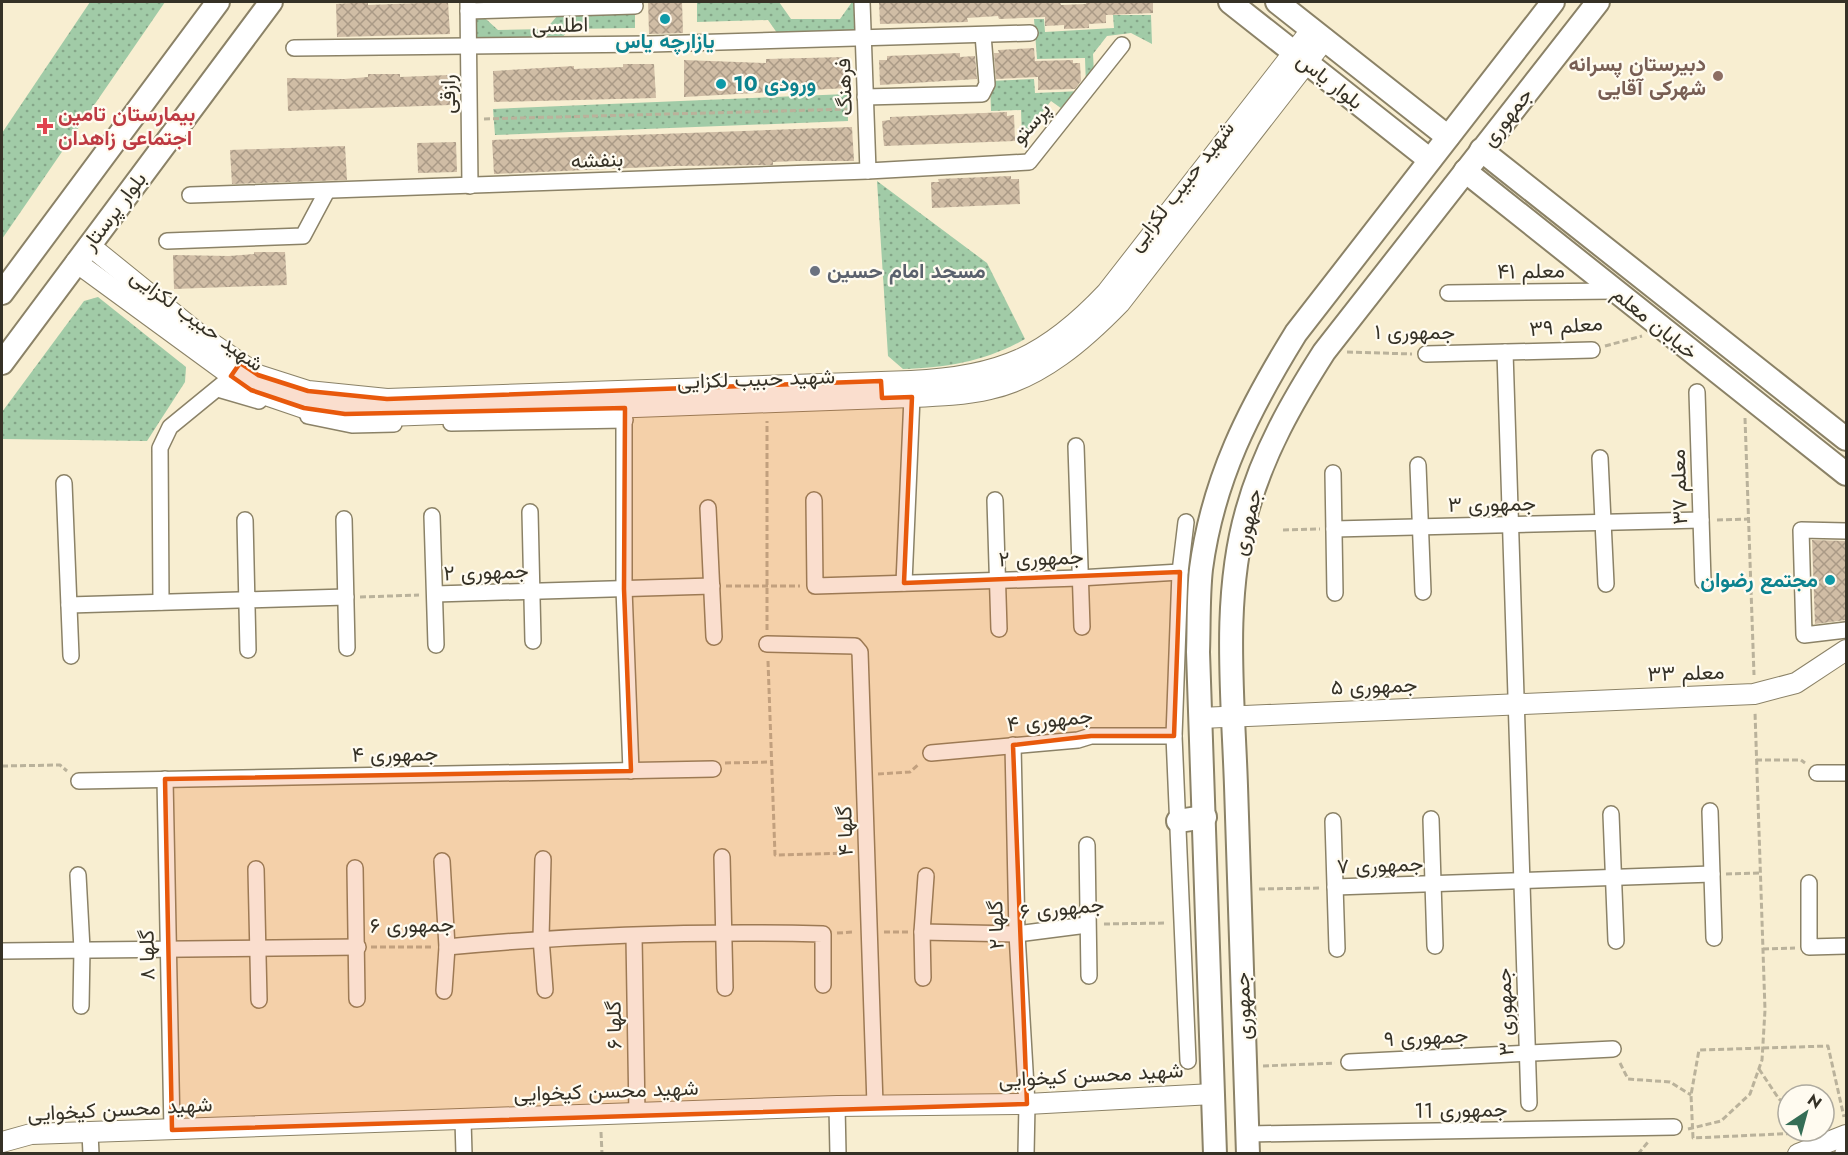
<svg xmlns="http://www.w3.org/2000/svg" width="1848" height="1155" font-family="Jost,Vazirmatn,sans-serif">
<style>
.grass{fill:url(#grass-dots)}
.building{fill:url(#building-cross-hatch)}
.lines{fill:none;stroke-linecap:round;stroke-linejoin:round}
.minor-casing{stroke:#8b8267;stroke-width:18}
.tertiary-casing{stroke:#8b8267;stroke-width:22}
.secondary-casing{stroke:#8b8267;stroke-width:26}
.path{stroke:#bab29b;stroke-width:3;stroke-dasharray:6 3;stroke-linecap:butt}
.minor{stroke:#fff;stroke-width:15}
.tertiary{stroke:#fff;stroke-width:20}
.secondary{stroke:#fff;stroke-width:22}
.marked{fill:#e8590c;fill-opacity:0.2;stroke:#e8590c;stroke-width:4.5;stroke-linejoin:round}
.culture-dot{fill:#0f9aa8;stroke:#fffbf0;stroke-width:2}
.education-dot{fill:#8d6e63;stroke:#fffbf0;stroke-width:2}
.health-dot{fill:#e0444e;stroke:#fffbf0;stroke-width:2}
.worship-dot{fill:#6b7280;stroke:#fffbf0;stroke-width:2}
.labels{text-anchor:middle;stroke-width:4.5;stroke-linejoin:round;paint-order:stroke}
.street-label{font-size:21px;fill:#353126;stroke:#fffbf0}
.culture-label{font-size:21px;font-weight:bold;fill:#0d838f;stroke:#fffbf0}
.education-label{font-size:21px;font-weight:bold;fill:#785e54;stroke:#fffbf0;text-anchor:end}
.health-label{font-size:21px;font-weight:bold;fill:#be3a42;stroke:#fffbf0;text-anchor:start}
.worship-label{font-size:21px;font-weight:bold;fill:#5b616d;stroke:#fffbf0;text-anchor:start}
</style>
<defs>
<pattern id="grass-dots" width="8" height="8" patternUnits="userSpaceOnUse" patternTransform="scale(1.5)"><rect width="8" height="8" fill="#a1cba7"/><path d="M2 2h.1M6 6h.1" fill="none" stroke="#84a588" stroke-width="1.8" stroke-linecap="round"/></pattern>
<pattern id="building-cross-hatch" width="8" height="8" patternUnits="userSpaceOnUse" patternTransform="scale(1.5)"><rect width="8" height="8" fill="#d0bda5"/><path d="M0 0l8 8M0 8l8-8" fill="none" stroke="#aa9a86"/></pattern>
</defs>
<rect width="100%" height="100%" fill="#f8eed1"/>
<!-- grass -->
<g class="grass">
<path d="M90 2H165L2 239V133Z"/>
<path d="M697 2H779L791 19H840L852 2H862L863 40H782L768 20 697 22Z"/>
<path d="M635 6V28L570 29 554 46 469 47 476 10 498 30 546 29 564 8Z"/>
<path d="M1113 15H1151L1152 44 1131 33 1107 36 1093 54 1094 74 1086 86 1085 58 1037 59 1034 19H1044L1045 32 1114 28Z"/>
<path d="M1034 79 1035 93 1082 91 1065 111 1051 101 1022 138 1021 110 991 111 990 81Z"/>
<path d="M847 94 848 121 495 135 493 109Z"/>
<path d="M877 181 987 263 1025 339C987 361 947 368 903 369L888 356Z"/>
<path d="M98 297 186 367 185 382 147 441 2 439V412L84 301Z"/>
</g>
<!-- building -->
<g class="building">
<path d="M368 2V5L448 2 450 34 337 37 336 4Z"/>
<path d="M648 2H682L683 33 649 34Z"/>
<path d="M879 2H1060L1061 5 1086 4V2H1153V13L1106 15V23L1089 24V28L1064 29V25L1045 26V17L999 19 998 16 967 18 968 22 880 24Z"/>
<path d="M1034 48 1035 61 1073 60V63H1080L1081 81 1075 89 1038 90V77L996 79 994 53H999L998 50Z"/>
<path d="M960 53V57L975 56 977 79 880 85 879 60H887V56Z"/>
<path d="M845 57 847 88 684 97V60L766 63V59Z"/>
<path d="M623 64H654L656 98 494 102 493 71 574 66V69L598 68 623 67Z"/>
<path d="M368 74H400V77L449 75 450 105 288 111 287 78 344 79 368 77Z"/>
<path d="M1007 112V116L1014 115 1015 141 884 146 882 121 890 120V117Z"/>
<path d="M852 127 854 161H797L773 162V165L674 166 494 174 492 140Z"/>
<path d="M456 142 457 172 418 173 417 143Z"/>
<path d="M345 146 347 180 232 184 230 150Z"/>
<path d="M1011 176V179H1019L1020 204 932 208 931 182H939L938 179Z"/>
<path d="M254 252H285L287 285 174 289 173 255 229 256 254 254Z"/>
<path d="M1812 540 1846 541V620L1815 624Z"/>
</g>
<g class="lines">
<defs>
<g id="minor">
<path d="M468 2 470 186"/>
<path d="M862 2 868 171"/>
<path d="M468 11 635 6"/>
<path d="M294 48 651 44 1030 33"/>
<path d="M865 97 982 94 987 84 983 35"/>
<path d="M190 195 868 171 1029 162 1122 45"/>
<path d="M167 241 303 236 327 191"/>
<path d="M1448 293 1615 291"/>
<path d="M1505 352 1529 1103"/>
<path d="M1426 354 1592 350"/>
<path d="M218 389 259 401"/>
<path d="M1697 392 1703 581"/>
<path d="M624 411V589L631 771"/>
<path d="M308 416 352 425 394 424"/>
<path d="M451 423 625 420"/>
<path d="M1076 446 1082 627"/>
<path d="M1600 458 1606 584"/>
<path d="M1418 465 1423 592"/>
<path d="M1333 473 1335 593"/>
<path d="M64 483 71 656"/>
<path d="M814 500 815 586 1079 578 1180 572"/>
<path d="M995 500 999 629"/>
<path d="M708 508 714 637"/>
<path d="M530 512 533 641"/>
<path d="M432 516 436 645"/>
<path d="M344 519 347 648"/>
<path d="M245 520 248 650"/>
<path d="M1186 522 1180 572 1174 736 1188 1061"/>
<path d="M1334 529 1701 520"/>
<path d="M1846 531 1801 530 1804 635 1846 630"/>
<path d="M904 583 912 397"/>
<path d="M435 594 712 586"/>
<path d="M161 602 160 448 170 427 225 382"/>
<path d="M69 605 346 597"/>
<path d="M767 644 855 646 860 652 875 1105"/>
<path d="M1013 745 1017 934 1027 1104 1026 1154"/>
<path d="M931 753 1078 740 1091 736H1174"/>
<path d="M1817 773H1846"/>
<path d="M165 779 172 1130"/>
<path d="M79 781 713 769"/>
<path d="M1710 811 1714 938"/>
<path d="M1611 814 1616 941"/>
<path d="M1431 819 1435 946"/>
<path d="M1333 821 1337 949"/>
<path d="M1087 845 1089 976"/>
<path d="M722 857 725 988"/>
<path d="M543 859 541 938 545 990"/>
<path d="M442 861 447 947 444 991"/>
<path d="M355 868 357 999"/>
<path d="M256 869 259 1000"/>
<path d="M78 875 82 949 81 1006"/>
<path d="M1809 883V947L1846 946"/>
<path d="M1335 887 1712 874"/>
<path d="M922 932 1017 934 1087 925"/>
<path d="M634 937 637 1114"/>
<path d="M447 947C572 935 697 931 823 934V985"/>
<path d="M2 951 358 947"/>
<path d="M923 978 922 932 926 876"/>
<path d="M1349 1062 1613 1049"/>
<path d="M837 1106 838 1154"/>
<path d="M463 1120 464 1154"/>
<path d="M90 1133 91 1154"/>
<path d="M1248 1134 1674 1127"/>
</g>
<g id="tertiary">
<path d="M89 245 204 338 258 375 308 391 387 399 911 381C1000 377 1046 357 1107 292L1312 29"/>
<path d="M76 262 251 390 304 408 387 416 912 397C938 396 965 395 990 389 1041 378 1085 339 1120 303L1325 39"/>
<path d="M1200 718 1754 694 1796 683 1846 650"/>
<path d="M2 1142 31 1134 837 1106 1027 1104 1213 1094"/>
<path d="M1798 1154 1846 1135"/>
<path d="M1845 1154 1846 1153"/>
</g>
<g id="secondary">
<path d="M1230 2 1430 160"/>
<path d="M1277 2 1448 137"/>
<path d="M1481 150 1846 439"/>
<path d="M1465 171 1846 474"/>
<path d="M2 293 218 2"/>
<path d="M2 363 271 2"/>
<path d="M1178 821 1205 817"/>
<path d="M1215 1154 1198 652C1199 625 1198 596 1201 569 1213 479 1249 409 1296 333L1553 2"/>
<path d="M1248 1154C1244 1031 1240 909 1236 786 1233 696 1222 599 1247 511 1263 453 1292 402 1324 352L1598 2"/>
</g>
</defs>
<!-- minor casing -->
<use href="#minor" class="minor-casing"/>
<!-- tertiary casing -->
<use href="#tertiary" class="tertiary-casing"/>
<!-- secondary casing -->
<use href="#secondary" class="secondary-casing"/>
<!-- path -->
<g class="path">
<path d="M484 119 852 109"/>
<path d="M1605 346 1642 336"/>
<path d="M1347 352 1412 354"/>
<path d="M1745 418 1754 675"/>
<path d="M1717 520 1748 519"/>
<path d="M1283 530 1320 529"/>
<path d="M726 586H800"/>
<path d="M360 597 419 595"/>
<path d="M767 630V421"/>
<path d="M768 661 775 855 853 853"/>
<path d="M1756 760H1801L1805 763"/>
<path d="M725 763 772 762"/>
<path d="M2 766 60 765 67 771"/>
<path d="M878 774 910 772 919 764"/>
<path d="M1726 874 1760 873"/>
<path d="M1259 889 1321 888"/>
<path d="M1104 924 1166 923"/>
<path d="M884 932H908"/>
<path d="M837 933 854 932"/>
<path d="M371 947H431"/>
<path d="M1763 949 1795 948"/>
<path d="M1620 1063 1628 1079 1670 1082 1691 1095"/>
<path d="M1263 1066 1335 1063"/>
<path d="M1759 1069 1779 1099 1788 1105"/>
<path d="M1688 1129 1721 1121 1750 1094 1762 1060 1765 1010 1755 712"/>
<path d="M601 1132 602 1154"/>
<path d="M1801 1133 1693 1138 1691 1095 1699 1050 1828 1046 1844 1117"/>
<path d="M1638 1154 1648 1142"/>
</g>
<!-- minor -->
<use href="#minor" class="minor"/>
<!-- tertiary -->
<use href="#tertiary" class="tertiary"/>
<!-- secondary -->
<use href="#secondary" class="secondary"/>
</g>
<!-- marked area -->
<path class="marked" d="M240 363 258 375 308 391 387 399 881 381 882 398 912 397 904 583 1180 572 1174 736H1091L1013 745 1027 1104 172 1130 165 779 631 771 624 589 625 408 345 414 304 408 251 390 231 376Z"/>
<!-- markers -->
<g class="culture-dot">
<circle cx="665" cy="19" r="6"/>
<circle cx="721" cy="84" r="6"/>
<circle cx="1830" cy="580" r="6"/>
</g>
<circle class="education-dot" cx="1718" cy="76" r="6"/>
<path class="health-dot" d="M42 117h6v6h6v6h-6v6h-6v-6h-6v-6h6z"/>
<circle class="worship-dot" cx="815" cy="271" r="6"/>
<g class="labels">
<!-- street labels -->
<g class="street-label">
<text transform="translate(560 25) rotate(-1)" y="7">اطلسی</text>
<text transform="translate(1330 81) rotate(38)" y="7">بلوار یاس</text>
<text transform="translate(844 87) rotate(-92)" y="7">فرهنگ</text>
<text transform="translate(448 94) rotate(-90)" y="7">رازقی</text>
<text transform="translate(1507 117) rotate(-52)" y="7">جمهوری</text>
<text transform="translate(1031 123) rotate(-49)" y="7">پرستو</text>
<text transform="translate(597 160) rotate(-2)" y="7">بنفشه</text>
<text transform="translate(1181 186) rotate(-52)" y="7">شهید حبیب لکزایی</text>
<text transform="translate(114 211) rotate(-53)" y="7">بلوار پرستار</text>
<text transform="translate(1531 271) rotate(-1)" y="7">معلم ۴۱</text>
<text transform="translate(197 320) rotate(36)" y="7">شهید حبیب لکزایی</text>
<text transform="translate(1655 323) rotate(39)" y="7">خیابان معلم</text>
<text transform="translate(1566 326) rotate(-5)" y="7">معلم ۳۹</text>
<text x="1415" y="339">جمهوری ۱</text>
<text transform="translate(756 379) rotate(-2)" y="7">شهید حبیب لکزایی</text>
<text transform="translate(1679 487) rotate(-92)" y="7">معلم ۳۷</text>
<text transform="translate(1492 504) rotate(-1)" y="7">جمهوری ۳</text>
<text transform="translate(1247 522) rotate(-76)" y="7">جمهوری</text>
<text transform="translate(1041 558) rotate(-2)" y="7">جمهوری ۲</text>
<text transform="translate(486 572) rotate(-2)" y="7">جمهوری ۲</text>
<text transform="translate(1686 673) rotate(-2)" y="7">معلم ۳۳</text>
<text transform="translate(1374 686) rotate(-2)" y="7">جمهوری ۵</text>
<text transform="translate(1050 720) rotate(-6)" y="7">جمهوری ۴</text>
<text transform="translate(395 754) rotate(-1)" y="7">جمهوری ۴</text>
<text transform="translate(845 831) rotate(-92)" y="7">گلها ۴</text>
<text transform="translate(1380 865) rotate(-2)" y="7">جمهوری ۷</text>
<text transform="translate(1062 908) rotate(-5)" y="7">جمهوری ۶</text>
<text transform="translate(412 925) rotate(-1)" y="7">جمهوری ۶</text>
<text transform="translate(996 925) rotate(-92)" y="7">گلها ۲</text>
<text transform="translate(147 955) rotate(-91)" y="7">گلها ۸</text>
<text transform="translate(1243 1006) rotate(-92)" y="7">جمهوری</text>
<text transform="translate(1505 1012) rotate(-92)" y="7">جمهوری ۳</text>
<text transform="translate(614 1025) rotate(-91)" y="7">گلها ۶</text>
<text transform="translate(1426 1037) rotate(-3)" y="7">جمهوری ۹</text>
<text transform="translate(1091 1075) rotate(-3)" y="7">شهید محسن کیخوایی</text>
<text transform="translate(606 1091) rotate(-2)" y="7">شهید محسن کیخوایی</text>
<text transform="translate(120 1109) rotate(-3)" y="7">شهید محسن کیخوایی</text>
<text transform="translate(1461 1110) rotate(-1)" y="7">جمهوری 11</text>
</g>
<!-- culture labels -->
<g class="culture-label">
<text x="665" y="48">یازارچه یاس</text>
<text x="733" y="91" text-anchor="start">ورودی 10</text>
<text x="1818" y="587" text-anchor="end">مجتمع رضوان</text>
</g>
<!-- education labels -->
<g class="education-label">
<text x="1706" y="71">دبیرستان پسرانه<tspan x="1706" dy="24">شهرکی آقایی</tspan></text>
</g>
<!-- health labels -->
<g class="health-label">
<text x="58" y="121">بیمارستان تامین<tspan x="58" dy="24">اجتماعی زاهدان</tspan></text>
</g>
<!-- worship labels -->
<g class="worship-label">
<text x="827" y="278">مسجد امام حسین</text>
</g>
</g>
<!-- border -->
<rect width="1848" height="1155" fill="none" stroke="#353126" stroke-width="6"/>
<!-- north arrow -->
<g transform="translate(1806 1113) rotate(36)"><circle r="28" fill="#fffbf0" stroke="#aeaa9f" stroke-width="1.5"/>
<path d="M0-4.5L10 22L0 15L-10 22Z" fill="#356e56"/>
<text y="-9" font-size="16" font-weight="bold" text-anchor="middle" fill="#353126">N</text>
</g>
</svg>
